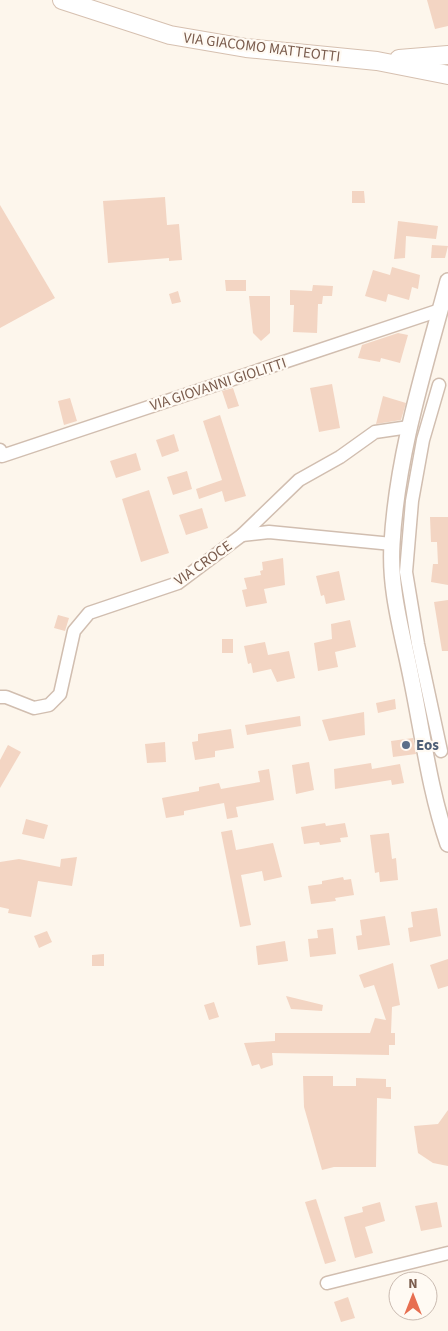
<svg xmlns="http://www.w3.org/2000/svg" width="448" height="1331" font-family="'Source Sans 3',sans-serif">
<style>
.building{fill:#f3d5c3}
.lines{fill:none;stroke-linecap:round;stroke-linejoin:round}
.minor-casing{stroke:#d1beb0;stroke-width:15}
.tertiary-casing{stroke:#d1beb0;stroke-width:18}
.secondary-casing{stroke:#d6c0b0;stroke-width:20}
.minor{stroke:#fff;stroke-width:12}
.tertiary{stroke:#fff;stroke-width:15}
.secondary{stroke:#fff;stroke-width:18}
.service-dot{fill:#5c6f8a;stroke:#fffaf3;stroke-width:2}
.labels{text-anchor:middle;stroke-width:4.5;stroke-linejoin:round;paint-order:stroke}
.street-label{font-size:15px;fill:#7a5c4d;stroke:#fffaf3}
.service-label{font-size:15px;font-weight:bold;fill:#4e5e75;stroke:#fffaf3;text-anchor:start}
</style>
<rect width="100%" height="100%" fill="#fdf6ec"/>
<!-- building -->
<g class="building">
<path d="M427 0H448V26L435 29Z"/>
<path d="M352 191H364L365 203H352Z"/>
<path d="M165 197 167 225 179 224 182 260 169 261V258L108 263 103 201Z"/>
<path d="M0 205 55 298 0 328Z"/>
<path d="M398 221 438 226 436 239 406 236 405 258 394 259Z"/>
<path d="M432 245 448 246 445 258H431Z"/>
<path d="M392 267 420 275 418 289 412 287 409 300 388 294 386 302 365 296 373 270 390 275Z"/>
<path d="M225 280H246V291H226Z"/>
<path d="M313 285 333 286 332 296H323L322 304H318L317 333 293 332 294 305H290V290L312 291Z"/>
<path d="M178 291 181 302 172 304 169 294Z"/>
<path d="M249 296H270V333L261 341 253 333Z"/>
<path d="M398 333 408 335 400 363 381 358 380 362 358 358 362 345Z"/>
<path d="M332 384 340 428 319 432 310 388Z"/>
<path d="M233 388 239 406 228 409 222 391Z"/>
<path d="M383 396 406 403 401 420 376 424Z"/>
<path d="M70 398 77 421 64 425 58 401Z"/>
<path d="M220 415 246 496 225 502 222 491 199 499 196 489 222 480 203 421Z"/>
<path d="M174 434 179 451 162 457 156 440Z"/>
<path d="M136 453 141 470 116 478 110 461Z"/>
<path d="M187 471 192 489 173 495 167 477Z"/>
<path d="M149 490 169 553 141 562 122 499Z"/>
<path d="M202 508 208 528 186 535 179 515Z"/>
<path d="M430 517H448V585L431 582 433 564H438L437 542H431Z"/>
<path d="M283 558 285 585 264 589 267 603 246 607 242 590 247 589 244 578 261 575 260 571 263 570 262 562Z"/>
<path d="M339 571 345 600 326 604 324 595 321 596 316 576Z"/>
<path d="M448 600V651H442L434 602Z"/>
<path d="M58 615 69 618 65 631 54 628Z"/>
<path d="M350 620 356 647 335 652 338 667 318 671 314 643 332 639 331 624Z"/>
<rect x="222" y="639" width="11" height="14"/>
<path d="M265 642 268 655 289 651 295 678 277 682 271 669 253 673 251 663 248 664 244 646Z"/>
<path d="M395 699 396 709 378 713 376 703Z"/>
<path d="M364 712 365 735 329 741 322 720Z"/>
<path d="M300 716 301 726 247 735 245 725Z"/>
<path d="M231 729 234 748 215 751V757L195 760 192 742 198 741V734Z"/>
<path d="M413 738 416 754 393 757 391 741Z"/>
<path d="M165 742 166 762 147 763 145 744Z"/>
<path d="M8 745 21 752 0 788V760Z"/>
<path d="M309 762 314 790 296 794 292 765Z"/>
<path d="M371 763 372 769 400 764 404 783 392 785 391 780 335 789 334 769Z"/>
<path d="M269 769 274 800 236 807 238 817 227 819 224 803 184 811V815L166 818 162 798 199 791V787L219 783 221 789 260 782 258 771Z"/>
<path d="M26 819 48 825 44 839 22 834Z"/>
<path d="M325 823 326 826 345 823 348 837 340 838 341 842 320 845 319 842 304 844 301 827Z"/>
<path d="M232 830 236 850 273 843 282 877 264 881 262 871 241 875 251 925 240 927 221 832Z"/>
<path d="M389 833 392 859 396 858 398 880 380 882 379 872 375 873 370 835Z"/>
<path d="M77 857 72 886 38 881 31 917 8 913 9 909 0 907V862L19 859 60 867 61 859Z"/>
<path d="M343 877 344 880 351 879 354 895 335 898 336 901 311 904 308 886 322 884V881Z"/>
<path d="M437 908 441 936 410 942 408 928 413 927 411 912Z"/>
<path d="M385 916 390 945 358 950 356 936 362 935 360 920Z"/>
<path d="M333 928 336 954 310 957 308 939 318 938 317 930Z"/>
<path d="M47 931 52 942 39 948 34 936Z"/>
<path d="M285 941 288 961 258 965 256 946Z"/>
<path d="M104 954V966H92V955Z"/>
<path d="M448 959V986L438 989 430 965Z"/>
<path d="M393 963 400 1005 392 1007 391 1033H395V1045H389V1055L272 1053 273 1065 261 1069 259 1064 252 1066 244 1043 275 1041V1033H370L375 1018 386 1020 374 985 364 988 359 975Z"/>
<path d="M286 996 323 1005 322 1011 291 1009Z"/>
<path d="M214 1002 219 1017 209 1020 204 1005Z"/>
<path d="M303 1076H333V1086H356V1078L386 1079V1087H391V1099L377 1098 376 1167H334L322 1170 304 1107Z"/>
<path d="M448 1110V1166L433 1163 418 1153 414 1126 438 1124Z"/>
<path d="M316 1199 336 1261 325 1264 305 1202Z"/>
<path d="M380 1202 385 1221 365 1227 373 1253 355 1258 344 1217 363 1212 362 1207Z"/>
<path d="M437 1202 442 1227 421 1231 415 1206Z"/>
<path d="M348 1297 355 1318 341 1322 334 1302Z"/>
</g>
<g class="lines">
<defs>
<g id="minor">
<path d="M439 385 423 440 412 501 406 572 418 644 441 751"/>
<path d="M0 450 2 456 440 310"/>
<path d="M242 535 269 532 392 544"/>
<path d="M0 697H6L34 708 49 705 60 694 74 631 89 613 178 583 242 535 299 480 340 457 375 432 409 427"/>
<path d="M327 1283 448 1253"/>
</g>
<path id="tertiary" d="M448 281C425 367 397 454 392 544 389 591 403 635 412 682 423 736 430 792 448 844"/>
<g id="secondary">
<path d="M62 0 170 35 246 48 377 61 448 75"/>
<path d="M399 59 448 55"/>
</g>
</defs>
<!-- minor casing -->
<use href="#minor" class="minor-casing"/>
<!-- tertiary casing -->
<use href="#tertiary" class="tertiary-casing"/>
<!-- secondary casing -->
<use href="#secondary" class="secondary-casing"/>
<!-- minor -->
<use href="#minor" class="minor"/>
<!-- tertiary -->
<use href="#tertiary" class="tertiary"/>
<!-- secondary -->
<use href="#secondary" class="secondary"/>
</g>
<!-- markers -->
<circle class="service-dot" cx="406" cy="745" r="5"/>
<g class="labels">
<!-- street labels -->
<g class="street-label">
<text transform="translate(262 47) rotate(7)" y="5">VIA GIACOMO MATTEOTTI</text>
<text transform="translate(218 384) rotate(-18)" y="5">VIA GIOVANNI GIOLITTI</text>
<text transform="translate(203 563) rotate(-35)" y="5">VIA CROCE</text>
</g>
<!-- service labels -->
<g class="service-label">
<text x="416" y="750">Eos</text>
</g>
</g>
<!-- north arrow -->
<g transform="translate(413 1296)"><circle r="24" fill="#fffaf3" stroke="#cabbb1"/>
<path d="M0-4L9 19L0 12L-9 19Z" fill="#e76f51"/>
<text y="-8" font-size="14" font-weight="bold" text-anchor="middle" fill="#7a5c4d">N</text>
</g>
</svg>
